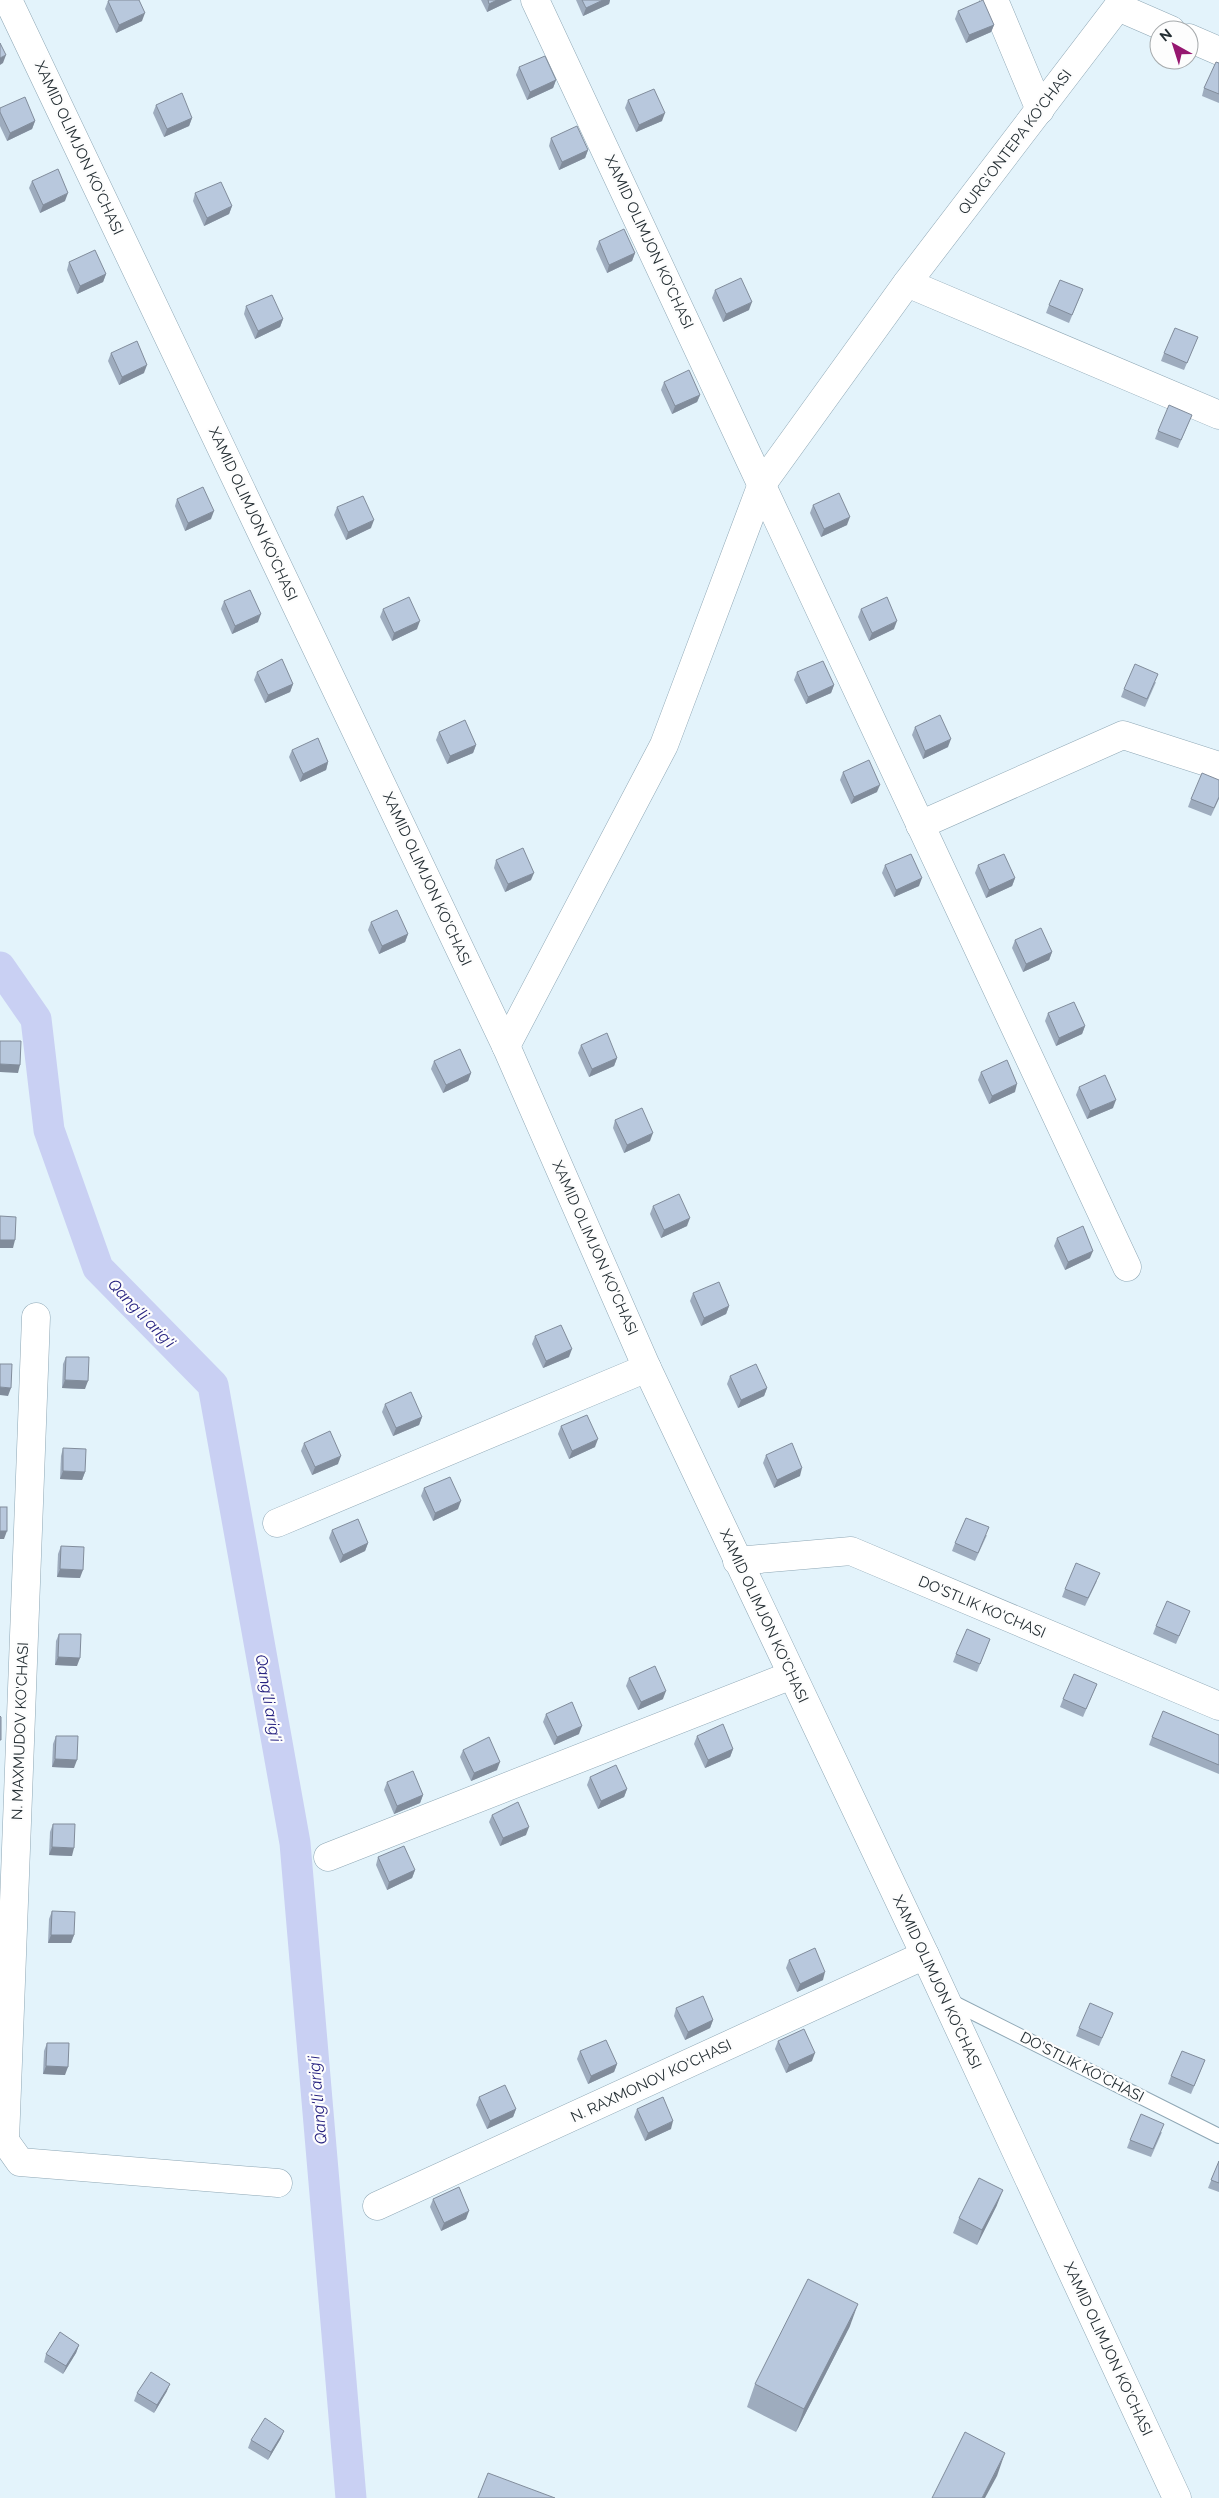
<svg xmlns="http://www.w3.org/2000/svg" width="1219" height="2498" font-family="Raleway,sans-serif">
<style>
.lines{fill:none;stroke-linecap:round;stroke-linejoin:round}
.canal{stroke:#c9d0f3;stroke-width:31}
.lane-casing{stroke:#8ea7b5;stroke-width:16}
.street-casing{stroke:#8ea7b5;stroke-width:29}
.secondary-casing{stroke:#8ea7b5;stroke-width:29}
.lane{stroke:#fff;stroke-width:14}
.street{stroke:#fff;stroke-width:28}
.secondary{stroke:#fff;stroke-width:28}
.wall{fill:#9eacbe}
.shaded-wall{fill:#818c9b}
.building{fill:#b8c8dd;stroke:#818c9b}
.labels{text-anchor:middle;stroke-width:4.5;stroke-linejoin:round;paint-order:stroke}
.street-label{font-size:15px;fill:#242e33;stroke:#fdfdfd}
.water-label{font-size:16px;font-style:italic;fill:#272381;stroke:#fdfdfd}
</style>
<rect width="100%" height="100%" fill="#e3f3fb"/>
<g class="lines">
<!-- canal -->
<path class="canal" d="M0 967 36 1019 49 1130 98 1268 213 1385 295 1843 351 2498"/>
<defs>
<path id="lane" d="M948 2000 1219 2136"/>
<g id="street">
<path d="M535 0 1127 1267"/>
<path d="M994 0 1040 110"/>
<path d="M1118 7 1171 30"/>
<path d="M1189 38 1219 51"/>
<path d="M907 283 1123 0"/>
<path d="M920 825 1123 735 1219 766"/>
<path d="M506 1046 664 745 762 484 907 283 1219 415"/>
<path d="M277 1523 647 1368"/>
<path d="M737 1561 851 1551 1219 1706"/>
<path d="M328 1857 792 1675"/>
<path d="M0 2141H5L36 1317"/>
<path d="M5 2141 20 2162 278 2183"/>
<path d="M377 2206 925 1955"/>
</g>
<path id="secondary" d="M8 0 506 1046 647 1368 925 1955 1177 2498"/>
</defs>
<!-- lane casing -->
<use href="#lane" class="lane-casing"/>
<!-- street casing -->
<use href="#street" class="street-casing"/>
<!-- secondary casing -->
<use href="#secondary" class="secondary-casing"/>
<!-- lane -->
<use href="#lane" class="lane"/>
<!-- street -->
<use href="#street" class="street"/>
<!-- secondary -->
<use href="#secondary" class="secondary"/>
</g>
<!-- wall -->
<g class="wall">
<path d="M481 0H512L487 12Z"/>
<path d="M576 0H610L609 4 583 16Z"/>
<path d="M108 1 142 21 116 33 105 9Z"/>
<path d="M958 11 994 25 991 32 966 43 955 19Z"/>
<path d="M1219 63V103L1202 96 1204 88Z"/>
<path d="M519 67 556 80 553 88 527 100 516 75Z"/>
<path d="M628 100 662 121 636 132 625 108Z"/>
<path d="M156 105 192 118 189 126 164 137 153 113Z"/>
<path d="M0 108 35 121 32 129 7 141 0 126Z"/>
<path d="M551 138 588 150 585 158 559 170 549 146Z"/>
<path d="M32 181 65 201 40 213 29 188Z"/>
<path d="M195 193 232 206 229 214 204 226 193 201Z"/>
<path d="M599 241 635 253 632 261 607 273 596 249Z"/>
<path d="M69 262 106 274 103 282 77 294 67 270Z"/>
<path d="M1083 289 1069 323 1046 313 1049 305Z"/>
<path d="M715 290 749 310 723 322 712 298Z"/>
<path d="M246 306 283 319 280 327 255 339 244 314Z"/>
<path d="M1198 337 1184 370 1161 361 1164 353Z"/>
<path d="M111 353 144 373 119 385 108 361Z"/>
<path d="M664 382 700 395 697 402 672 414 661 390Z"/>
<path d="M1192 415 1178 448 1155 439 1158 431Z"/>
<path d="M177 499 211 519 185 531 175 506Z"/>
<path d="M813 505 847 525 821 537 810 513Z"/>
<path d="M337 507 371 528 346 540 334 515Z"/>
<path d="M224 601 258 622 232 634 221 609Z"/>
<path d="M383 609 417 629 392 641 380 617Z"/>
<path d="M861 609 894 629 869 641 858 617Z"/>
<path d="M257 672 293 684 290 692 265 703 254 680Z"/>
<path d="M797 672 834 685 831 693 806 704 794 680Z"/>
<path d="M1156 682 1145 707 1121 697 1124 689Z"/>
<path d="M915 727 948 747 923 759 912 735Z"/>
<path d="M439 732 476 745 473 753 447 764 436 740Z"/>
<path d="M292 750 328 762 326 770 300 782 289 757Z"/>
<path d="M843 772 877 792 851 804 840 780Z"/>
<path d="M1219 780V799L1211 816 1188 807 1191 799Z"/>
<path d="M496 860 531 880 505 892 494 868Z"/>
<path d="M885 865 919 886 894 897 882 873Z"/>
<path d="M978 865 1015 878 1012 886 986 898 975 873Z"/>
<path d="M371 922 408 934 405 942 379 954 368 930Z"/>
<path d="M1015 940 1052 952 1049 960 1023 972 1012 948Z"/>
<path d="M1048 1013 1085 1026 1082 1034 1056 1046 1045 1021Z"/>
<path d="M581 1045 617 1058 614 1066 589 1077 578 1053Z"/>
<path d="M434 1061 471 1073 468 1081 443 1093 431 1069Z"/>
<path d="M981 1072 1015 1092 989 1104 978 1080Z"/>
<path d="M1079 1087 1113 1108 1087 1119 1076 1095Z"/>
<path d="M615 1120 650 1141 624 1153 613 1128Z"/>
<path d="M653 1206 687 1226 661 1238 650 1214Z"/>
<path d="M1057 1238 1090 1258 1065 1270 1054 1246Z"/>
<path d="M693 1293 729 1306 726 1314 701 1326 690 1301Z"/>
<path d="M535 1336 569 1357 543 1368 532 1344Z"/>
<path d="M66 1357 85 1389 62 1388 63 1364Z"/>
<path d="M730 1376 767 1388 764 1396 738 1408 727 1384Z"/>
<path d="M385 1404 422 1417 419 1425 393 1436 382 1412Z"/>
<path d="M561 1426 595 1447 569 1459 558 1434Z"/>
<path d="M304 1443 338 1464 312 1475 301 1451Z"/>
<path d="M63 1448 85 1472 82 1480 60 1479 61 1456Z"/>
<path d="M766 1455 800 1476 774 1488 763 1463Z"/>
<path d="M424 1488 458 1509 433 1521 421 1496Z"/>
<path d="M332 1530 368 1543 365 1551 340 1563 329 1538Z"/>
<path d="M987 1535 975 1561 952 1551 955 1543Z"/>
<path d="M61 1546 80 1578 57 1577 58 1554Z"/>
<path d="M1097 1581 1085 1606 1062 1597 1065 1589Z"/>
<path d="M1190 1611 1176 1644 1153 1634 1156 1626Z"/>
<path d="M59 1634 77 1666 55 1665 56 1641Z"/>
<path d="M990 1639 977 1672 953 1662 956 1654Z"/>
<path d="M629 1678 663 1699 638 1710 626 1686Z"/>
<path d="M1097 1684 1083 1717 1060 1707 1063 1699Z"/>
<path d="M546 1714 579 1734 554 1745 543 1722Z"/>
<path d="M1219 1735V1774L1149 1745 1152 1737Z"/>
<path d="M56 1736 74 1768 52 1767 53 1744Z"/>
<path d="M697 1736 733 1749 730 1757 705 1768 694 1744Z"/>
<path d="M463 1750 497 1770 471 1781 460 1757Z"/>
<path d="M590 1777 627 1789 624 1797 598 1809 587 1785Z"/>
<path d="M387 1782 423 1795 420 1803 394 1814 384 1790Z"/>
<path d="M492 1815 526 1835 500 1846 489 1822Z"/>
<path d="M53 1824 72 1856 49 1855 50 1832Z"/>
<path d="M378 1857 415 1870 412 1878 387 1890 376 1865Z"/>
<path d="M52 1911 74 1935 71 1943H48L49 1919Z"/>
<path d="M789 1960 823 1980 797 1992 786 1968Z"/>
<path d="M676 2008 713 2020 710 2028 685 2040 674 2016Z"/>
<path d="M1110 2020 1099 2046 1076 2036 1079 2028Z"/>
<path d="M778 2041 812 2061 786 2073 775 2049Z"/>
<path d="M47 2043 65 2075 43 2074 44 2051Z"/>
<path d="M580 2051 617 2064 614 2072 588 2084 577 2059Z"/>
<path d="M1205 2060 1191 2094 1168 2084 1171 2076Z"/>
<path d="M479 2097 516 2109 513 2117 487 2129 476 2105Z"/>
<path d="M637 2109 671 2129 645 2141 634 2117Z"/>
<path d="M1162 2132 1151 2157 1127 2148 1130 2140Z"/>
<path d="M1219 2161V2192L1208 2188Z"/>
<path d="M433 2199 466 2219 441 2231 430 2207Z"/>
<path d="M997 2205 977 2245 953 2233 959 2218Z"/>
<path d="M850 2326 796 2432 747 2407 755 2384Z"/>
<path d="M79 2345 76 2353 63 2374 44 2362 46 2354Z"/>
<path d="M167 2391 154 2413 134 2401 137 2393Z"/>
<path d="M281 2438 268 2460 248 2448 251 2440Z"/>
</g>
<!-- shaded-wall -->
<g class="shaded-wall">
<path d="M497 0H512L487 12 489 4Z"/>
<path d="M603 0H610L609 4 583 16 586 8Z"/>
<path d="M145 13 142 21 116 33 119 25Z"/>
<path d="M994 25 991 32 966 43 969 35Z"/>
<path d="M6 55 3 63 0 65V58Z"/>
<path d="M556 80 553 88 527 100 530 92Z"/>
<path d="M665 113 662 121 636 132 639 125Z"/>
<path d="M192 118 189 126 164 137 167 129Z"/>
<path d="M35 121 32 129 7 141 10 133Z"/>
<path d="M588 150 585 158 559 170 562 162Z"/>
<path d="M68 193 65 201 40 213 43 205Z"/>
<path d="M232 206 229 214 204 226 207 218Z"/>
<path d="M635 253 632 261 607 273 609 265Z"/>
<path d="M106 274 103 282 77 294 80 286Z"/>
<path d="M752 302 749 310 723 322 726 314Z"/>
<path d="M283 319 280 327 255 339 258 331Z"/>
<path d="M147 365 144 373 119 385 122 377Z"/>
<path d="M700 395 697 402 672 414 675 406Z"/>
<path d="M214 511 211 519 185 531 188 523Z"/>
<path d="M850 517 847 525 821 537 824 529Z"/>
<path d="M374 520 371 528 346 540 348 532Z"/>
<path d="M261 614 258 622 232 634 235 626Z"/>
<path d="M420 621 417 629 392 641 394 633Z"/>
<path d="M897 621 894 629 869 641 872 633Z"/>
<path d="M293 684 290 692 265 703 268 695Z"/>
<path d="M834 685 831 693 806 704 808 697Z"/>
<path d="M951 739 948 747 923 759 925 751Z"/>
<path d="M476 745 473 753 447 764 450 756Z"/>
<path d="M328 762 326 770 300 782 303 774Z"/>
<path d="M880 785 877 792 851 804 854 797Z"/>
<path d="M534 873 531 880 505 892 508 884Z"/>
<path d="M922 878 919 886 894 897 896 890Z"/>
<path d="M1015 878 1012 886 986 898 989 890Z"/>
<path d="M408 934 405 942 379 954 382 946Z"/>
<path d="M1052 952 1049 960 1023 972 1026 964Z"/>
<path d="M1085 1026 1082 1034 1056 1046 1059 1038Z"/>
<path d="M617 1058 614 1066 589 1077 592 1069Z"/>
<path d="M0 1064 20 1065 18 1073 0 1072Z"/>
<path d="M471 1073 468 1081 443 1093 446 1085Z"/>
<path d="M1017 1084 1015 1092 989 1104 992 1096Z"/>
<path d="M1116 1100 1113 1108 1087 1119 1090 1111Z"/>
<path d="M653 1133 650 1141 624 1153 627 1145Z"/>
<path d="M690 1218 687 1226 661 1238 664 1230Z"/>
<path d="M0 1240H15L13 1248H0Z"/>
<path d="M1093 1251 1090 1258 1065 1270 1068 1262Z"/>
<path d="M729 1306 726 1314 701 1326 704 1318Z"/>
<path d="M572 1349 569 1357 543 1368 546 1361Z"/>
<path d="M65 1380 88 1381 85 1389 62 1388Z"/>
<path d="M0 1387 11 1388 8 1396 0 1395Z"/>
<path d="M767 1388 764 1396 738 1408 741 1400Z"/>
<path d="M422 1417 419 1425 393 1436 396 1428Z"/>
<path d="M598 1439 595 1447 569 1459 572 1451Z"/>
<path d="M341 1456 338 1464 312 1475 315 1467Z"/>
<path d="M802 1468 800 1476 774 1488 777 1480Z"/>
<path d="M63 1471 85 1472 82 1480 60 1479Z"/>
<path d="M461 1501 458 1509 433 1521 435 1513Z"/>
<path d="M0 1531H7L4 1539H0Z"/>
<path d="M368 1543 365 1551 340 1563 343 1555Z"/>
<path d="M60 1569 83 1570 80 1578 57 1577Z"/>
<path d="M58 1657 80 1658 77 1666 55 1665Z"/>
<path d="M666 1691 663 1699 638 1710 641 1702Z"/>
<path d="M582 1726 579 1734 554 1745 557 1737Z"/>
<path d="M733 1749 730 1757 705 1768 708 1760Z"/>
<path d="M55 1759 77 1760 74 1768 52 1767Z"/>
<path d="M500 1762 497 1770 471 1781 474 1773Z"/>
<path d="M627 1789 624 1797 598 1809 601 1801Z"/>
<path d="M423 1795 420 1803 394 1814 397 1806Z"/>
<path d="M529 1827 526 1835 500 1846 503 1838Z"/>
<path d="M52 1847 74 1848 72 1856 49 1855Z"/>
<path d="M415 1870 412 1878 387 1890 389 1882Z"/>
<path d="M51 1935H74L71 1943H48Z"/>
<path d="M825 1972 823 1980 797 1992 800 1984Z"/>
<path d="M713 2020 710 2028 685 2040 688 2032Z"/>
<path d="M815 2053 812 2061 786 2073 789 2065Z"/>
<path d="M617 2064 614 2072 588 2084 591 2076Z"/>
<path d="M46 2066 68 2067 65 2075 43 2074Z"/>
<path d="M516 2109 513 2117 487 2129 490 2121Z"/>
<path d="M673 2121 671 2129 645 2141 648 2133Z"/>
<path d="M1003 2190 997 2205 977 2245 982 2230Z"/>
<path d="M469 2211 466 2219 441 2231 444 2223Z"/>
<path d="M858 2304 850 2326 796 2432 804 2409Z"/>
<path d="M79 2345 76 2353 63 2374 66 2366Z"/>
<path d="M170 2384 167 2391 154 2413 157 2405Z"/>
<path d="M284 2431 281 2438 268 2460 271 2452Z"/>
<path d="M1005 2453 997 2476 985 2498H982Z"/>
</g>
<!-- building -->
<g class="building">
<path d="M110 0H139L145 13 119 25 108 1Z"/>
<path d="M488 0H497L489 4Z"/>
<path d="M582 0H603L586 8Z"/>
<path d="M983 0 994 25 969 35 958 11Z"/>
<path d="M0 43 6 55 0 58Z"/>
<path d="M545 56 556 80 530 92 519 67Z"/>
<path d="M1216 62 1219 63V94L1204 88Z"/>
<path d="M654 89 665 113 639 125 628 100Z"/>
<path d="M182 93 192 118 167 129 156 105Z"/>
<path d="M25 97 35 121 10 133 0 112V108Z"/>
<path d="M577 126 588 150 562 162 551 138Z"/>
<path d="M58 169 68 193 43 205 32 181Z"/>
<path d="M221 182 232 206 207 218 195 193Z"/>
<path d="M624 229 635 253 609 265 599 241Z"/>
<path d="M95 250 106 274 80 286 69 262Z"/>
<path d="M741 278 752 302 726 314 715 290Z"/>
<path d="M1060 280 1083 289 1072 315 1049 305Z"/>
<path d="M272 295 283 319 258 331 246 306Z"/>
<path d="M1175 328 1198 337 1187 363 1164 353Z"/>
<path d="M137 341 147 365 122 377 111 353Z"/>
<path d="M689 370 700 395 675 406 664 382Z"/>
<path d="M1169 405 1192 415 1181 440 1158 431Z"/>
<path d="M203 487 214 511 188 523 177 499Z"/>
<path d="M839 493 850 517 824 529 813 505Z"/>
<path d="M363 496 374 520 348 532 337 507Z"/>
<path d="M250 590 261 614 235 626 224 601Z"/>
<path d="M409 597 420 621 394 633 383 609Z"/>
<path d="M887 597 897 621 872 633 861 609Z"/>
<path d="M282 659 293 684 268 695 257 672Z"/>
<path d="M823 661 834 685 808 697 797 672Z"/>
<path d="M1135 664 1158 674 1147 699 1124 689Z"/>
<path d="M940 715 951 739 925 751 915 727Z"/>
<path d="M465 720 476 745 450 756 439 732Z"/>
<path d="M318 738 328 762 303 774 292 750Z"/>
<path d="M869 760 880 785 854 797 843 772Z"/>
<path d="M1202 773 1219 780V797L1214 808 1191 799Z"/>
<path d="M523 848 534 873 508 884 496 860Z"/>
<path d="M911 854 922 878 896 890 885 865Z"/>
<path d="M1004 854 1015 878 989 890 978 865Z"/>
<path d="M397 910 408 934 382 946 371 922Z"/>
<path d="M1041 928 1052 952 1026 964 1015 940Z"/>
<path d="M1074 1002 1085 1026 1059 1038 1048 1013Z"/>
<path d="M607 1033 617 1058 592 1069 581 1045Z"/>
<path d="M0 1041H21L20 1065 0 1064Z"/>
<path d="M460 1049 471 1073 446 1085 434 1061Z"/>
<path d="M1007 1060 1017 1084 992 1096 981 1072Z"/>
<path d="M1105 1075 1116 1100 1090 1111 1079 1087Z"/>
<path d="M642 1108 653 1133 627 1145 615 1120Z"/>
<path d="M679 1194 690 1218 664 1230 653 1206Z"/>
<path d="M0 1216 16 1217 15 1240H0Z"/>
<path d="M1083 1226 1093 1251 1068 1262 1057 1238Z"/>
<path d="M719 1282 729 1306 704 1318 693 1293Z"/>
<path d="M561 1325 572 1349 546 1361 535 1336Z"/>
<path d="M66 1357H89L88 1381 65 1380Z"/>
<path d="M0 1364H12L11 1388 0 1387Z"/>
<path d="M756 1364 767 1388 741 1400 730 1376Z"/>
<path d="M411 1392 422 1417 396 1428 385 1404Z"/>
<path d="M587 1415 598 1439 572 1451 561 1426Z"/>
<path d="M330 1431 341 1456 315 1467 304 1443Z"/>
<path d="M792 1443 802 1468 777 1480 766 1455Z"/>
<path d="M63 1448 86 1449 85 1472 63 1471Z"/>
<path d="M450 1477 461 1501 435 1513 424 1488Z"/>
<rect x="0" y="1507" width="7" height="24"/>
<path d="M966 1518 989 1527 978 1553 955 1543Z"/>
<path d="M358 1519 368 1543 343 1555 332 1530Z"/>
<path d="M61 1546 84 1547 83 1570 60 1569Z"/>
<path d="M1076 1563 1100 1573 1088 1598 1065 1589Z"/>
<path d="M1167 1601 1190 1611 1179 1636 1156 1626Z"/>
<path d="M967 1629 990 1639 980 1664 956 1654Z"/>
<path d="M59 1634H81L80 1658 58 1657Z"/>
<path d="M655 1666 666 1691 641 1702 629 1678Z"/>
<path d="M1074 1674 1097 1684 1086 1709 1063 1699Z"/>
<path d="M572 1702 582 1726 557 1737 546 1714Z"/>
<path d="M1163 1711 1219 1735V1765L1152 1737Z"/>
<path d="M0 1716 1 1717V1740H0Z"/>
<path d="M723 1724 733 1749 708 1760 697 1736Z"/>
<path d="M56 1736H78L77 1760 55 1759Z"/>
<path d="M489 1737 500 1762 474 1773 463 1750Z"/>
<path d="M616 1765 627 1789 601 1801 590 1777Z"/>
<path d="M413 1771 423 1795 397 1806 387 1782Z"/>
<path d="M518 1802 529 1827 503 1838 492 1815Z"/>
<path d="M53 1824H75L74 1848 52 1847Z"/>
<path d="M404 1846 415 1870 389 1882 378 1857Z"/>
<path d="M52 1911 75 1912 74 1935H51Z"/>
<path d="M815 1948 825 1972 800 1984 789 1960Z"/>
<path d="M703 1996 713 2020 688 2032 676 2008Z"/>
<path d="M1090 2003 1113 2013 1102 2038 1079 2028Z"/>
<path d="M804 2029 815 2053 789 2065 778 2041Z"/>
<path d="M606 2040 617 2064 591 2076 580 2051Z"/>
<path d="M47 2043H69L68 2067 46 2066Z"/>
<path d="M1182 2051 1205 2060 1194 2086 1171 2076Z"/>
<path d="M505 2085 516 2109 490 2121 479 2097Z"/>
<path d="M663 2097 673 2121 648 2133 637 2109Z"/>
<path d="M1141 2114 1164 2124 1153 2149 1130 2140Z"/>
<path d="M1219 2161V2183L1211 2180Z"/>
<path d="M979 2178 1003 2190 982 2230 959 2218Z"/>
<path d="M459 2187 469 2211 444 2223 433 2199Z"/>
<path d="M808 2279 858 2304 804 2409 755 2384Z"/>
<path d="M60 2332 79 2345 66 2366 46 2354Z"/>
<path d="M151 2372 170 2384 157 2405 137 2393Z"/>
<path d="M265 2418 284 2431 271 2452 251 2440Z"/>
<path d="M965 2432 1005 2453 982 2498H932Z"/>
<path d="M488 2473 555 2498H478Z"/>
</g>
<g class="labels">
<!-- street labels -->
<g class="street-label">
<text transform="translate(1015 142) rotate(-53)" y="5">QURG'ONTEPA KO'CHASI</text>
<text transform="translate(79 148) rotate(65)" y="5">XAMID OLIMJON KO'CHASI</text>
<text transform="translate(649 242) rotate(65)" y="5">XAMID OLIMJON KO'CHASI</text>
<text transform="translate(253 514) rotate(65)" y="5">XAMID OLIMJON KO'CHASI</text>
<text transform="translate(427 879) rotate(65)" y="5">XAMID OLIMJON KO'CHASI</text>
<text transform="translate(595 1248) rotate(66)" y="5">XAMID OLIMJON KO'CHASI</text>
<text transform="translate(982 1607) rotate(23)" y="5">DO'STLIK KO'CHASI</text>
<text transform="translate(764 1616) rotate(65)" y="5">XAMID OLIMJON KO'CHASI</text>
<text transform="translate(20 1731) rotate(-88)" y="5">N. MAXMUDOV KO'CHASI</text>
<text transform="translate(937 1982) rotate(65)" y="5">XAMID OLIMJON KO'CHASI</text>
<text transform="translate(1082 2067) rotate(27)" y="5">DO'STLIK KO'CHASI</text>
<text transform="translate(651 2081) rotate(-25)" y="5">N. RAXMONOV KO'CHASI</text>
<text transform="translate(1108 2349) rotate(65)" y="5">XAMID OLIMJON KO'CHASI</text>
</g>
<!-- water labels -->
<g class="water-label">
<text transform="translate(142 1313) rotate(46)" y="6">Qang'li arig'i</text>
<text transform="translate(269 1698) rotate(80)" y="6">Qang'li arig'i</text>
<text transform="translate(317 2100) rotate(-95)" y="6">Qang'li arig'i</text>
</g>
</g>
<!-- north arrow -->
<g transform="translate(1174 45) rotate(321)"><circle r="24" fill="#fdfdfd" stroke="#a6aaac"/>
<path d="M0-4L9 19L0 12L-9 19Z" fill="#961770"/>
<text y="-8" font-size="14" font-weight="bold" text-anchor="middle" fill="#242e33">N</text>
</g>
</svg>
